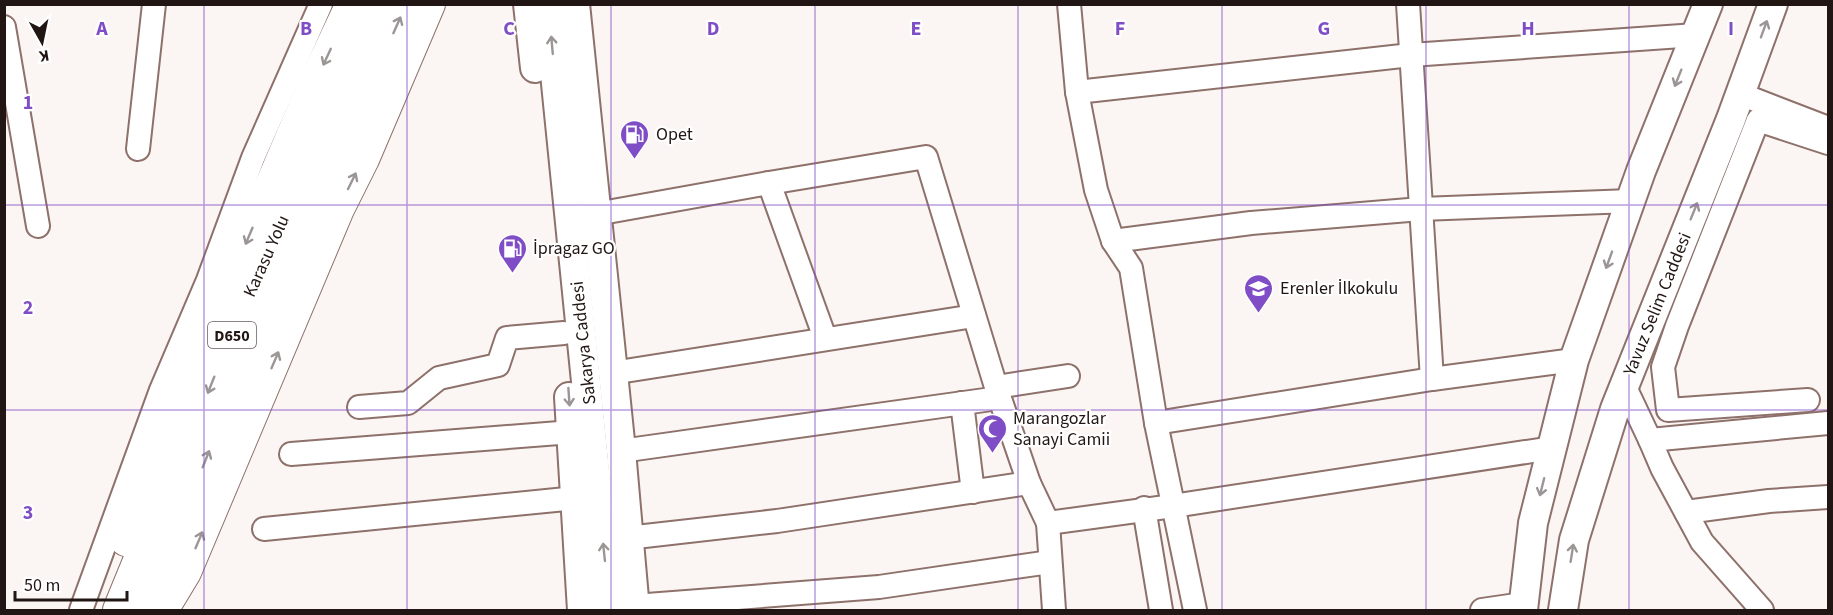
<svg xmlns="http://www.w3.org/2000/svg" width="1833" height="615" font-family="'Source Sans 3',sans-serif">
<style>
.lines{fill:none;stroke-linecap:round;stroke-linejoin:round}
.minor-casing{stroke:#8d716a;stroke-width:26}
.major-casing{stroke:#8d716a;stroke-width:32}
.highway-casing{stroke:#8d716a;stroke-width:34}
.minor{stroke:#fff;stroke-width:22}
.major{stroke:#fff;stroke-width:28}
.highway{stroke:#fff;stroke-width:32}
.oneway{stroke:#9b9695}
.grid{fill:none;stroke:#7f4dc5;stroke-width:1.5;stroke-opacity:0.55}
.labels{text-anchor:middle;stroke-width:4.5;stroke-linejoin:round;paint-order:stroke}
.shield{fill:#fff;stroke:#645c5a;stroke-width:1.5}
.shield-label{font-size:16px;font-weight:bold;fill:#211613}
.poi-label{font-size:18px;fill:#211613;stroke:#fff;text-anchor:start}
.street-label{font-size:18px;fill:#211613;stroke:#fff}
.grid-label{font-size:20px;text-anchor:middle;font-weight:bold;fill:#7f4dc5;stroke:#fff;stroke-width:4.5;stroke-linejoin:round;paint-order:stroke}
</style>
<rect width="100%" height="100%" fill="#fbf5f3"/>
<g class="lines">
<defs>
<g id="minor">
<path d="M1069 4 1077 92 1096 190 1113 241 1131 268 1156 423"/>
<path d="M1408 4 1432 379"/>
<path d="M4 27 38 226"/>
<path d="M1077 92 1411 55 1696 35"/>
<path d="M1740 94 1828 128"/>
<path d="M138 149 154 4"/>
<path d="M769 183 825 338"/>
<path d="M596 214 769 183 926 157 996 387 1029 483 1048 523 1054 610"/>
<path d="M1113 241 1251 223 1421 209 1631 201"/>
<path d="M612 373 974 316"/>
<path d="M1624 385 1650 440"/>
<path d="M996 387 1068 376"/>
<path d="M1808 400 1668 410 1663 367 1677 326 1758 120 1828 143"/>
<path d="M962 403 973 492"/>
<path d="M359 407 408 403 439 378 498 365 507 338 564 333"/>
<path d="M621 451 999 398"/>
<path d="M291 454 572 432"/>
<path d="M1144 508 1161 610"/>
<path d="M1686 512 1769 501 1828 497"/>
<path d="M1048 523 1173 506 1552 448"/>
<path d="M264 529 576 498"/>
<path d="M627 538 777 521 1029 483"/>
<path d="M634 606 879 587 1050 562"/>
<path d="M81 610 161 390 208 280 253 158 321 4"/>
<path d="M1195 610 1156 423 1432 379 1574 360"/>
<path d="M1482 610 1523 604"/>
<path d="M1762 610 1702 542 1662 468 1650 440 1828 423"/>
</g>
<g id="major">
<path d="M528 4 535 68"/>
<path d="M548 4 609 610"/>
<path d="M575 4 621 451 635 610"/>
<path d="M569 397 582 610"/>
<path d="M1523 610 1533 523 1574 360 1641 171 1708 4"/>
<path d="M1563 610 1574 540 1615 409 1731 119 1773 4"/>
</g>
<g id="highway">
<path d="M126 540 150 470 317 78 352 4"/>
<path d="M148 604 223 417 406 4"/>
<path d="M119 610 249 293 380 4"/>
<path d="M162 610 185 572 338 209 363 159 429 4"/>
</g>
</defs>
<!-- minor casing -->
<use href="#minor" class="minor-casing"/>
<!-- major casing -->
<use href="#major" class="major-casing"/>
<!-- highway casing -->
<use href="#highway" class="highway-casing"/>
<!-- minor -->
<use href="#minor" class="minor"/>
<!-- major -->
<use href="#major" class="major"/>
<!-- highway -->
<use href="#highway" class="highway"/>
</g>
<!-- one-way arrows -->
<defs><path id="oneway-shaft" d="M-6 0H5M1.5-3L5.5 0L1.5 3" fill="none" stroke-width="1.6" stroke-linecap="round" stroke-linejoin="round" transform="scale(1.5)"/></defs>
<g class="oneway">
<use href="#oneway-shaft" transform="translate(397 25) rotate(-66)"/>
<use href="#oneway-shaft" transform="translate(1764 29) rotate(-70)"/>
<use href="#oneway-shaft" transform="translate(552 45) rotate(-95)"/>
<use href="#oneway-shaft" transform="translate(327 57) rotate(115)"/>
<use href="#oneway-shaft" transform="translate(1678 78) rotate(112)"/>
<use href="#oneway-shaft" transform="translate(352 181) rotate(-64)"/>
<use href="#oneway-shaft" transform="translate(1694 211) rotate(-68)"/>
<use href="#oneway-shaft" transform="translate(249 236) rotate(113)"/>
<use href="#oneway-shaft" transform="translate(1609 260) rotate(110)"/>
<use href="#oneway-shaft" transform="translate(275 360) rotate(-67)"/>
<use href="#oneway-shaft" transform="translate(211 385) rotate(112)"/>
<use href="#oneway-shaft" transform="translate(569 397) rotate(86)"/>
<use href="#oneway-shaft" transform="translate(206 459) rotate(-68)"/>
<use href="#oneway-shaft" transform="translate(1542 487) rotate(104)"/>
<use href="#oneway-shaft" transform="translate(199 540) rotate(-67)"/>
<use href="#oneway-shaft" transform="translate(604 552) rotate(-96)"/>
<use href="#oneway-shaft" transform="translate(1572 553) rotate(-81)"/>
</g>
<!-- grid -->
<path class="grid" d="M204 4V610M407 4V610M611 4V610M815 4V610M1018 4V610M1222 4V610M1426 4V610M1629 4V610M4 205H1828M4 410H1828"/>
<!-- icons -->
<defs>
<symbol id="fuel-pin" viewBox="-11 -11 22 30"><path d="M0 17L-7.5 6A9.5 9.5 0 1 1 7.5 6Z" fill="#7f4dc5" stroke="#fff"/><path d="M-5.5-6h7V0h2V4h1.3V-2.5L3-4.5l.8-.8L6-3V5H2.5V1h-1V6h-7ZM-4.2-4.7v3.2H.2V-4.7Z" fill="#fff"/></symbol>
<symbol id="school-pin" viewBox="-11 -11 22 30"><path d="M0 17L-7.5 6A9.5 9.5 0 1 1 7.5 6Z" fill="#7f4dc5" stroke="#fff"/><path d="M0-5L7-2L0 1L-7-2ZM-4 1L0 2.5L4 1V4Q0 6-4 4Z" fill="#fff"/></symbol>
<symbol id="mosque-pin" viewBox="-11 -11 22 30"><path d="M0 17L-7.5 6A9.5 9.5 0 1 1 7.5 6Z" fill="#7f4dc5" stroke="#fff"/><path d="M3.5-4.9A6 6 0 1 0 3.5 4.9A5 5 0 1 1 3.5-4.9Z" fill="#fff"/></symbol>
</defs>
<g fill-rule="evenodd">
<use href="#fuel-pin" x="618" y="118" width="33" height="45"/>
<use href="#fuel-pin" x="496" y="232" width="33" height="45"/>
<use href="#school-pin" x="1242" y="272" width="33" height="45"/>
<use href="#mosque-pin" x="976" y="412" width="33" height="45"/>
</g>
<g class="labels">
<!-- shield labels -->
<rect class="shield" x="208" y="322" width="48" height="26" rx="4.5"/>
<g class="shield-label">
<text x="232" y="341">D650</text>
</g>
<!-- poi labels -->
<g class="poi-label">
<text x="656" y="140">Opet</text>
<text x="533" y="254">İpragaz GO</text>
<text x="1280" y="294">Erenler İlkokulu</text>
<text x="1013" y="424">Marangozlar<tspan x="1013" dy="21">Sanayi Camii</tspan></text>
</g>
<!-- street labels -->
<g class="street-label">
<text transform="translate(266 256) rotate(-66)" y="6">Karasu Yolu</text>
<text transform="translate(1657 304) rotate(-68)" y="6">Yavuz Selim Caddesi</text>
<text transform="translate(583 343) rotate(-96)" y="6">Sakarya Caddesi</text>
</g>
</g>
<g class="grid-label">
<text x="102" y="35">A</text>
<text x="306" y="35">B</text>
<text x="509" y="35">C</text>
<text x="713" y="35">D</text>
<text x="916" y="35">E</text>
<text x="1120" y="35">F</text>
<text x="1324" y="35">G</text>
<text x="1528" y="35">H</text>
<text x="1731" y="35">I</text>
<text x="28" y="109">1</text>
<text x="28" y="314">2</text>
<text x="28" y="519">3</text>
</g>
<!-- border -->
<rect width="1833" height="615" fill="none" stroke="#211613" stroke-width="12"/>
<!-- north arrow -->
<g transform="translate(42 42) rotate(171)" stroke="#ffffff" stroke-width="4.5" paint-order="stroke">
<path d="M0-4.5L10 22L0 15L-10 22Z" fill="#211613"/>
<text y="-9" font-size="16" font-weight="bold" text-anchor="middle" fill="#211613">K</text>
</g>
<!-- scale -->
<path d="M15 591v9h112v-9" fill="none" stroke="#211613" stroke-width="3"/>
<text x="24" y="591" font-size="18" fill="#211613" stroke="#ffffff" stroke-width="4.5" paint-order="stroke">50 m</text>
</svg>
